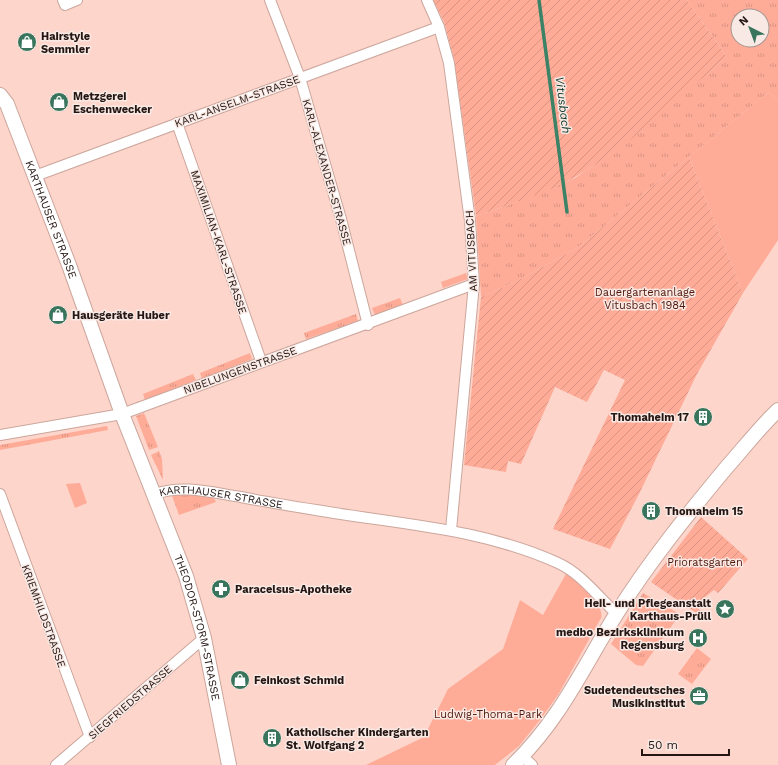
<svg xmlns="http://www.w3.org/2000/svg" width="778" height="765" font-family="'Work Sans',sans-serif">
<style>
.grass{fill:url(#grass-tufts);fill-rule:evenodd}
.park{fill:#feac98}
.garden{fill:url(#garden-furrows)}
.lines{fill:none;stroke-linecap:round;stroke-linejoin:round}
.stream{stroke:#3c8267;stroke-width:3.5}
.street-casing{stroke:#cca69c;stroke-width:12}
.secondary-casing{stroke:#cca69c;stroke-width:16}
.street{stroke:#fff;stroke-width:10}
.secondary{stroke:#fff;stroke-width:14}
.labels{text-anchor:middle;stroke-width:3;stroke-linejoin:round;paint-order:stroke}
.poi-label{font-size:11px;font-weight:bold;fill:#241613;stroke:#f9e9e4;text-anchor:start}
.street-label{font-size:11px;fill:#241613;stroke:#f9e9e4}
.park-label{font-size:11px;fill:#4e170b;stroke:#f9e9e4}
.water-label{font-size:12px;font-style:italic;fill:#0d3b2c;stroke:#f9e9e4}
</style>
<defs>
<pattern id="grass-tufts" width="24" height="20" patternUnits="userSpaceOnUse"><rect width="24" height="20" fill="#feac98"/><path d="M3 7l-1-3M5 7V3M7 7l1-3M15 17l-1-3M17 17v-4M19 17l1-3" fill="none" stroke="#da9382"/></pattern>
<pattern id="garden-furrows" width="10" height="10" patternUnits="userSpaceOnUse"><rect width="10" height="10" fill="#feac98"/><path d="M-1 1l2-2M0 10L10 0M9 11l2-2" fill="none" stroke="#da9382"/></pattern>
</defs>
<rect width="100%" height="100%" fill="#fdd5cb"/>
<!-- grass -->
<g class="grass">
<path d="M687 0H778V100L769 92 577 248 517 281 481 297 476 216 517 202 575 178 615 151 727 57ZM738 16H762V40H738Z"/>
<path d="M466 273 468 279 443 288 441 282Z"/>
<path d="M400 298 403 305 375 315 372 308Z"/>
<path d="M356 314 358 321 306 339 304 333Z"/>
<path d="M250 353 252 359 202 379 200 373Z"/>
<path d="M193 374 196 380 145 400 143 394Z"/>
<path d="M144 413 158 447 149 450 136 416Z"/>
<path d="M107 426 108 430 0 450V445Z"/>
<path d="M159 451 162 459 163 480 151 455Z"/>
<path d="M171 493 213 496 216 502 179 515Z"/>
<path d="M643 593 678 613V617L643 666 636 665 611 644Z"/>
<path d="M697 648 711 659 692 684 678 674Z"/>
</g>
<!-- park -->
<g class="park">
<path d="M769 92 778 100V240L743 293 689 157Z"/>
<path d="M80 483 87 503 75 508 66 484Z"/>
<path d="M567 572C578 579 605 604 601 618L558 695 540 720 519 746 495 765H366L424 737 448 689 503 649 520 600 543 615Z"/>
</g>
<!-- garden -->
<g class="garden">
<path d="M433 0H687L727 57C680 96 628 148 575 177 545 194 508 205 476 216L454 59 444 22Z"/>
<path d="M689 157 743 293 697 374 639 494 610 549 553 529 625 380 604 370 587 402 555 387 521 464 508 461 506 472 464 465 481 297 517 281 577 248Z"/>
<path d="M701 517 748 559 718 593 714 590 705 597 697 607 702 612 699 615 651 582Z"/>
</g>
<g class="lines">
<!-- stream -->
<path class="stream" d="M539 0 567 212"/>
<defs>
<g id="street">
<path d="M63 0 65 5 77 0"/>
<path d="M270 0 300 78 341 219 368 325"/>
<path d="M427 0 439 27 449 63 470 221 474 284 451 530"/>
<path d="M177 123 261 361"/>
<path d="M35 176 439 27"/>
<path d="M0 435 122 414 474 284"/>
<path d="M0 494 90 737"/>
<path id="s1" d="M155 494C183 484 213 493 241 497 266 502 291 506 316 510 397 524 481 528 558 563 582 574 597 596 617 614"/>
<path d="M522 756 532 765"/>
<path d="M56 765 204 638"/>
</g>
<g id="secondary">
<path id="s2" d="M0 95 7 104 69 265 122 414 186 576 204 638 229 765"/>
<path d="M513 765C560 720 583 667 617 613 649 562 687 515 726 468 743 449 759 428 778 410"/>
</g>
</defs>
<!-- street casing -->
<use href="#street" class="street-casing"/>
<!-- secondary casing -->
<use href="#secondary" class="secondary-casing"/>
<!-- street -->
<use href="#street" class="street"/>
<!-- secondary -->
<use href="#secondary" class="secondary"/>
</g>
<!-- icons -->
<defs>
<symbol id="shop-disc" viewBox="-11 -11 22 22"><circle r="9.5" fill="#39745d" stroke="#f9e9e4"/><path d="M-5-2.5h2.3a2.7 3.5 0 0 1 5.4 0H5L5.5 6h-11ZM-1.5-2.5h3a1.5 2.3 0 0 0-3 0Z" fill="#fff"/></symbol>
<symbol id="building-disc" viewBox="-11 -11 22 22"><circle r="9.5" fill="#39745d" stroke="#f9e9e4"/><path d="M-4-6H4V6H1V3H-1V6H-4ZM-2.5-4.3h1.7v1.8h-1.7ZM.8-4.3h1.7v1.8H.8ZM-2.5-1h1.7V.8h-1.7ZM.8-1h1.7V.8H.8Z" fill="#fff"/></symbol>
<symbol id="pharmacy-disc" viewBox="-11 -11 22 22"><circle r="9.5" fill="#39745d" stroke="#f9e9e4"/><path d="M-2-6h4v4h4v4h-4v4h-4v-4h-4v-4h4Z" fill="#fff"/></symbol>
<symbol id="sight-disc" viewBox="-11 -11 22 22"><circle r="9.5" fill="#39745d" stroke="#f9e9e4"/><path d="M0-6L1.8-2.2L6-1.7L2.9 1.2L3.7 5.4L0 3.3L-3.7 5.4L-2.9 1.2L-6-1.7L-1.8-2.2Z" fill="#fff"/></symbol>
<symbol id="hospital-disc" viewBox="-11 -11 22 22"><circle r="9.5" fill="#39745d" stroke="#f9e9e4"/><path d="M-5-5h3v3.5h4V-5h3V5h-3V1.5h-4V5h-3Z" fill="#fff"/></symbol>
<symbol id="office-disc" viewBox="-11 -11 22 22"><circle r="9.5" fill="#39745d" stroke="#f9e9e4"/><path d="M-6-3h4V-5.5h4V-3h4V5H-6ZM-1-4.5V-3h2v-1.5ZM-6 0V1H6V0Z" fill="#fff"/></symbol>
</defs>
<g fill-rule="evenodd">
<use href="#shop-disc" x="16" y="31" width="22" height="22"/>
<use href="#shop-disc" x="48" y="91" width="22" height="22"/>
<use href="#shop-disc" x="47" y="304" width="22" height="22"/>
<use href="#building-disc" x="692" y="406" width="22" height="22"/>
<use href="#building-disc" x="640" y="500" width="22" height="22"/>
<use href="#pharmacy-disc" x="210" y="578" width="22" height="22"/>
<use href="#sight-disc" x="714" y="598" width="22" height="22"/>
<use href="#hospital-disc" x="687" y="627" width="22" height="22"/>
<use href="#shop-disc" x="229" y="669" width="22" height="22"/>
<use href="#office-disc" x="688" y="685" width="22" height="22"/>
<use href="#building-disc" x="261" y="727" width="22" height="22"/>
</g>
<g class="labels">
<!-- poi labels -->
<g class="poi-label">
<text x="41" y="40">Hairstyle<tspan x="41" dy="13">Semmler</tspan></text>
<text x="73" y="100">Metzgerei<tspan x="73" dy="13">Eschenwecker</tspan></text>
<text x="72" y="319">Hausgeräte Huber</text>
<text x="689" y="421" text-anchor="end">Thomaheim 17</text>
<text x="665" y="515">Thomaheim 15</text>
<text x="235" y="593">Paracelsus-Apotheke</text>
<text x="711" y="607" text-anchor="end">Heil- und Pflegeanstalt<tspan x="711" dy="13">Karthaus-Prüll</tspan></text>
<text x="684" y="636" text-anchor="end">medbo Bezirksklinikum<tspan x="684" dy="13">Regensburg</tspan></text>
<text x="254" y="684">Feinkost Schmid</text>
<text x="685" y="694" text-anchor="end">Sudetendeutsches<tspan x="685" dy="13">Musikinstitut</tspan></text>
<text x="286" y="736">Katholischer Kindergarten<tspan x="286" dy="13">St. Wolfgang 2</tspan></text>
</g>
<!-- street labels -->
<g class="street-label">
<text transform="translate(237 101) rotate(-20)" y="4">KARL-ANSELM-STRASSE</text>
<text transform="translate(327 172) rotate(74)" y="4">KARL-ALEXANDER-STRASSE</text>
<text dy="4" stroke="none"><textPath href="#s2" startOffset="135">KARTHAUSER STRASSE</textPath></text>
<text transform="translate(219 242) rotate(71)" y="4">MAXIMILIAN-KARL-STRASSE</text>
<text transform="translate(471 251) rotate(-93)" y="4">AM VITUSBACH</text>
<text transform="translate(240 370) rotate(-20)" y="4">NIBELUNGENSTRASSE</text>
<text dy="4" stroke="none"><textPath href="#s1" startOffset="67">KARTHAUSER STRASSE</textPath></text>
<text transform="translate(44 616) rotate(70)" y="4">KRIEMHILDSTRASSE</text>
<text dy="4" stroke="none"><textPath href="#s2" startOffset="569">THEODOR-STORM-STRASSE</textPath></text>
<text transform="translate(130 702) rotate(-41)" y="4">SIEGFRIEDSTRASSE</text>
</g>
<!-- park labels -->
<g class="park-label">
<text x="645" y="296">Dauergartenanlage<tspan x="645" dy="13">Vitusbach 1984</tspan></text>
<text x="705" y="566">Prioratsgarten</text>
<text x="488" y="718">Ludwig-Thoma-Park</text>
</g>
<!-- water labels -->
<g class="water-label">
<text transform="translate(563 105) rotate(83)" y="4">Vitusbach</text>
</g>
</g>
<!-- north arrow -->
<g transform="translate(750 28) rotate(318)"><circle r="19" fill="#f9e9e4" stroke="#a49590"/>
<path d="M0-3L7 15L0 10L-7 15Z" fill="#39745d"/>
<text y="-6" font-size="11" font-weight="bold" text-anchor="middle" fill="#241613">N</text>
</g>
<!-- scale -->
<path d="M642 749v6h87v-6" fill="none" stroke="#241613" stroke-width="2"/>
<text x="648" y="749" font-size="12" fill="#241613" stroke="#f9e9e4" stroke-width="3" paint-order="stroke">50 m</text>
</svg>
